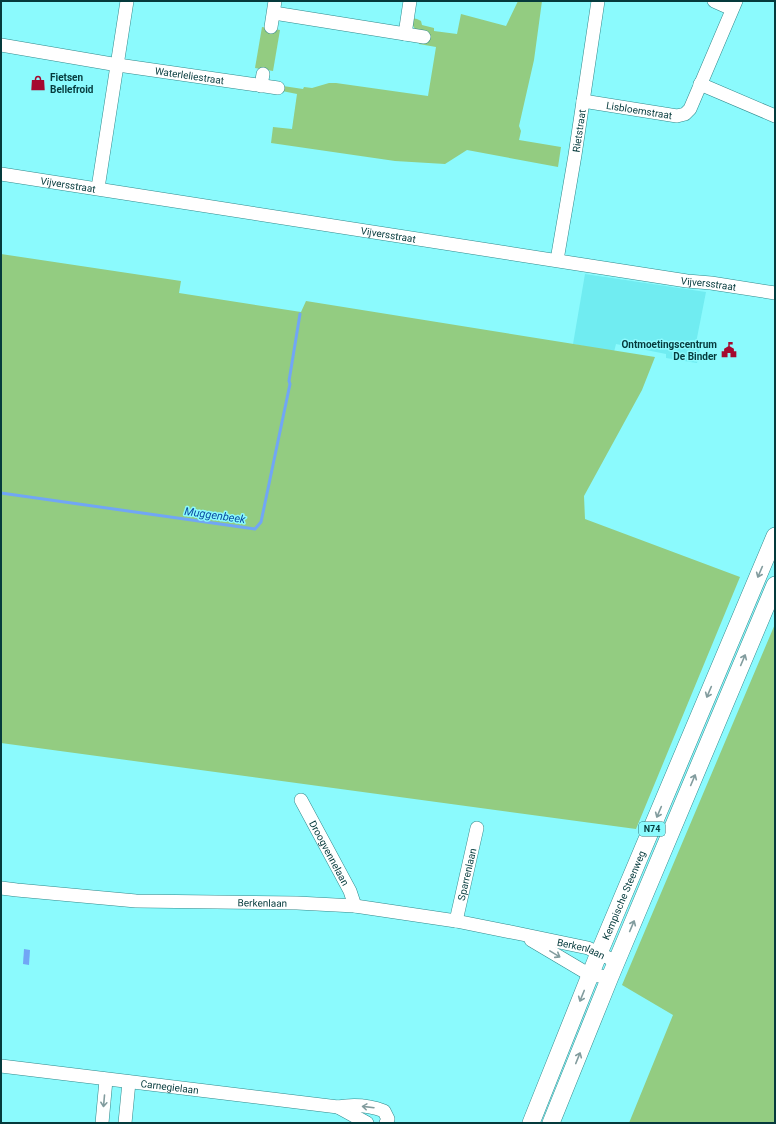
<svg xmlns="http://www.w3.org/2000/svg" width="776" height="1124" font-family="Roboto,sans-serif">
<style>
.built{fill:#70ecf1}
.green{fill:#93cc81}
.water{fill:#71a6f5}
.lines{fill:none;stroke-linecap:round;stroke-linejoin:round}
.stream{stroke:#71a6f5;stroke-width:3}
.minor-casing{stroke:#32898c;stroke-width:14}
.major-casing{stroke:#32898c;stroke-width:18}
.minor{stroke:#fff;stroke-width:13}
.major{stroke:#fff;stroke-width:17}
.oneway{stroke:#829c9e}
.labels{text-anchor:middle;stroke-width:3;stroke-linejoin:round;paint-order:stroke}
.shield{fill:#8bfafd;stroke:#2d7476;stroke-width:1}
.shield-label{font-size:9px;font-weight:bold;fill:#053a3c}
.street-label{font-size:10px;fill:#053a3c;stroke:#8bfafd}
.poi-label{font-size:10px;font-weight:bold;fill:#053a3c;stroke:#8bfafd;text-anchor:start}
.water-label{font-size:11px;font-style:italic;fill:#0a4ba1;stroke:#8bfafd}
</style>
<rect width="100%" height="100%" fill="#8bfafd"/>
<!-- built -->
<path class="built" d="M585 274 706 292 695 348 700 349 697 363 666 358V354L616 344 614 352 573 344Z"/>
<!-- green -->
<g class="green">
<path d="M518 1H542L534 60 519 126 521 131 519 140 561 147 558 167 467 150 445 164 395 161 271 143 273 127 292 129 297 94 282 91 283 86 303 89 304 87 312 88 329 83H336L428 96 436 47 419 44 420 41 427 42 430 34C418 32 412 31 412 18L417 19 421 21 422 25 434 28V31L457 34 461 14 506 26Z"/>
<path d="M262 27 280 30 273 71 255 68Z"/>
<path d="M1 254 181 281 179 293 301 312 306 301 655 357 642 390 584 496 585 519 740 577 636 829 1 743Z"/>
<path d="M775 624V1123H629L673 1015 622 985Z"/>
</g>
<!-- water -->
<path class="water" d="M24 949 30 950 29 965 23 964Z"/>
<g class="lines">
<!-- stream -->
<path class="stream" d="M1 493 255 529 261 522 290 384 289 381 300 314"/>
<defs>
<g id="minor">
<path d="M714 1 732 9"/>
<path d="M274 13 424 37"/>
<path d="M271 27 275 1"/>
<path d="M405 34 410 1"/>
<path id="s1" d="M1 45 118 65 278 88"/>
<path d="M700 84 775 116"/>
<path d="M261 86 263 74"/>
<path id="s2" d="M583 101 677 116 685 114 690 109 736 1"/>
<path id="s3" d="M1 174 687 281 711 283 775 293"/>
<path d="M98 188 127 1"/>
<path id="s4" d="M557 260 575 155 598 1"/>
<path id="s5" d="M301 800 350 891 355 906"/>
<path id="s6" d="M1 888 17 890 136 901 297 903 355 906 456 921 521 934 588 948 617 962"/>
<path id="s7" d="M456 921 477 828"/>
<path d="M531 940 590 975 610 977"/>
<path id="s8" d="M1 1066 338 1107C355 1104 368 1105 384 1111L388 1119 386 1123"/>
<path d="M338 1107 367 1123"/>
<path d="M102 1123 106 1080"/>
<path d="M125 1123 129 1082"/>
</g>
<g id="major">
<path id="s9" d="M531 1123 599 953 775 536"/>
<path d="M551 1123 610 977 775 585"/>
</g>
</defs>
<!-- minor casing -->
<use href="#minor" class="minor-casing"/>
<!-- major casing -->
<use href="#major" class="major-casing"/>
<!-- minor -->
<use href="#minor" class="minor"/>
<!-- major -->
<use href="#major" class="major"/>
</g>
<!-- one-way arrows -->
<defs><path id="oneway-shaft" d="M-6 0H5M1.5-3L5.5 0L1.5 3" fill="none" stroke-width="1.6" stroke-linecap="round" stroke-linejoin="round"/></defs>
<g class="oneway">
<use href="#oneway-shaft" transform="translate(760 572) rotate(113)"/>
<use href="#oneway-shaft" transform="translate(743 660) rotate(-67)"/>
<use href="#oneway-shaft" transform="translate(709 692) rotate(113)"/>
<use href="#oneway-shaft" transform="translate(693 780) rotate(-67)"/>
<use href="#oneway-shaft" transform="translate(659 812) rotate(113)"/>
<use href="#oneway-shaft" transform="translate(632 926) rotate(-67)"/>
<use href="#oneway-shaft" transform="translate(555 954) rotate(31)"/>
<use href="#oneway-shaft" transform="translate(582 996) rotate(112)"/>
<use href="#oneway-shaft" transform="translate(578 1058) rotate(-68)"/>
<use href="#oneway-shaft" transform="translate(104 1101) rotate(95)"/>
<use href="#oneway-shaft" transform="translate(368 1107) rotate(-173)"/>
</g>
<!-- icons -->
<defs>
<symbol id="shop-bare" viewBox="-9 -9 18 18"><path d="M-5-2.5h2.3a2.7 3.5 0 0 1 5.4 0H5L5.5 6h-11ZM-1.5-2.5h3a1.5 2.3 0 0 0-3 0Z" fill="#a50a2f" stroke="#8bfafd" stroke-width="2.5" paint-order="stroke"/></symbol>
<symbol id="civic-bare" viewBox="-9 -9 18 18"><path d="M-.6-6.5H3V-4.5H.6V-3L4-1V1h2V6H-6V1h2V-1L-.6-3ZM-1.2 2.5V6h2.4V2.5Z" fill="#a50a2f" stroke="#8bfafd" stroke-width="2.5" paint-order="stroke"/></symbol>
</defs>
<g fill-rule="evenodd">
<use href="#shop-bare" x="27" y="72" width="22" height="22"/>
<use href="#civic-bare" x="718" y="339" width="22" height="22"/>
</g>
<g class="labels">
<!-- shield labels -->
<rect class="shield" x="639" y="822" width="26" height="14" rx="3"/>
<g class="shield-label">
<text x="652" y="832">N74</text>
</g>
<!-- street labels -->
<g class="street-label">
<text dy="4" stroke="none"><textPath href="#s1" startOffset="191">Waterleliestraat</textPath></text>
<text dy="4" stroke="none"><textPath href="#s2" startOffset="57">Lisbloemstraat</textPath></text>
<text dy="4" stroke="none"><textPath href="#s4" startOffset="131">Rietstraat</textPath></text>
<text dy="4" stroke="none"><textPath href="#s3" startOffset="68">Vijversstraat</textPath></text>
<text dy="4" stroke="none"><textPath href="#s3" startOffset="392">Vijversstraat</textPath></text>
<text dy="4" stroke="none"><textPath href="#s3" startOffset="716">Vijversstraat</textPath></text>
<text dy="4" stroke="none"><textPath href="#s5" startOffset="60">Droogvennelaan</textPath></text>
<text dy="4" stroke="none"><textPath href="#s7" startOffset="48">Sparrenlaan</textPath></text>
<text dy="4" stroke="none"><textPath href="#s9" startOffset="246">Kempische Steenweg</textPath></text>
<text dy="4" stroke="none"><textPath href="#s6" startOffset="262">Berkenlaan</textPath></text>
<text dy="4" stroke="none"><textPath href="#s6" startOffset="585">Berkenlaan</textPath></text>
<text dy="4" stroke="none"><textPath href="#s8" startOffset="170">Carnegielaan</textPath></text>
</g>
<!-- poi labels -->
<g class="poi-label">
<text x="50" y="81">Fietsen<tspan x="50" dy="12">Bellefroid</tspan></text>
<text x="717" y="348" text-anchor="end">Ontmoetingscentrum<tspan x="717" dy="12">De Binder</tspan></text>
</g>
<!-- water labels -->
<g class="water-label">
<text transform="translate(215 515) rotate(8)" y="4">Muggenbeek</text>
</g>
</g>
<!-- border -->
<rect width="776" height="1124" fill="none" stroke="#053a3c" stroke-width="4"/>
</svg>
